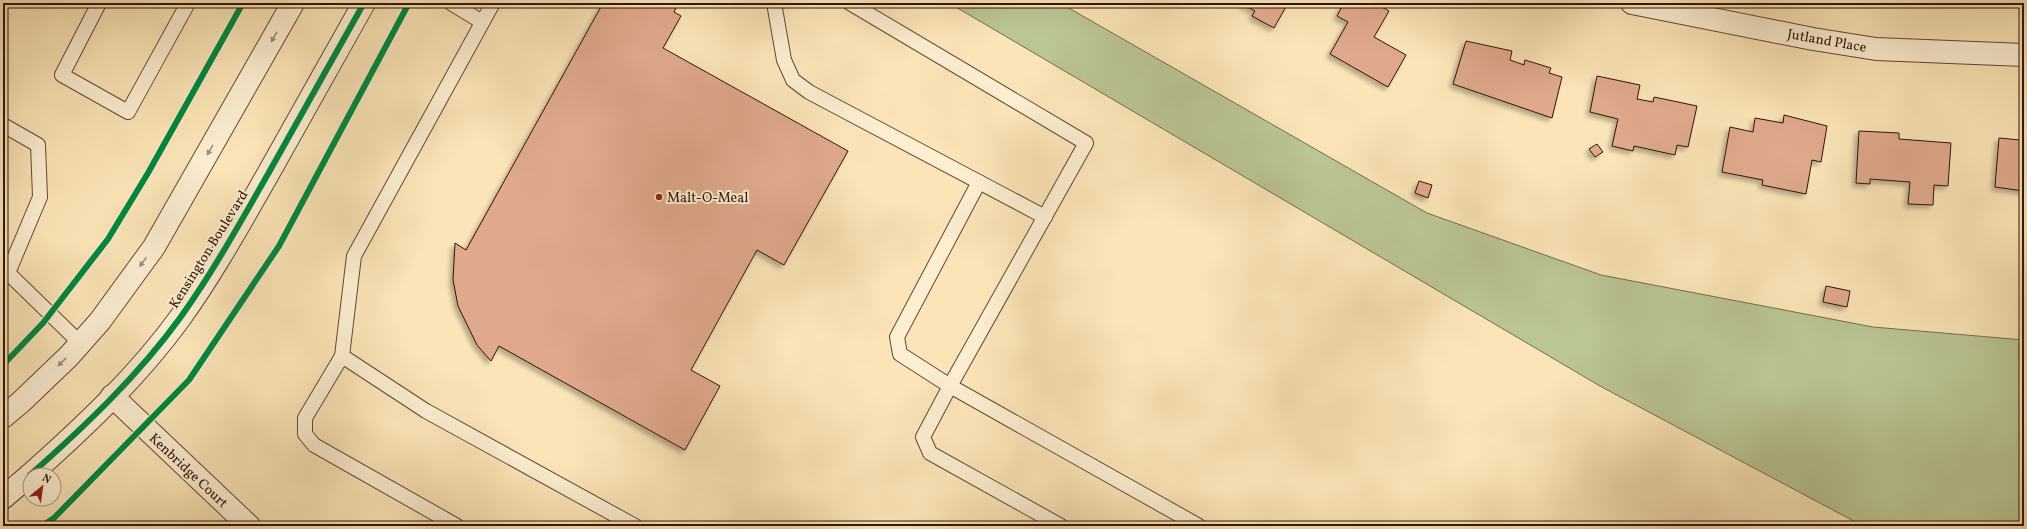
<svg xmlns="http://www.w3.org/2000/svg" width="2027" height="529" font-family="Vollkorn,serif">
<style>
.green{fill:#bac693;stroke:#746d4c}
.building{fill:#e0a98c;stroke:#2f1406;filter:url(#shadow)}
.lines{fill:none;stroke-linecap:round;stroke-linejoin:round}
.service-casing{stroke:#624832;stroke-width:16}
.minor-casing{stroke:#624832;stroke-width:24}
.tertiary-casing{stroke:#624832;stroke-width:24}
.service{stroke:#fceed1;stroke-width:14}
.minor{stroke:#fceed1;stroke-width:22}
.tertiary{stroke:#fceed1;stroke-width:22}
.cycleway-casing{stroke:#fceed1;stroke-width:8}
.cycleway{stroke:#00873e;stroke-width:6}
.oneway{fill:#a08c76}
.poi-dot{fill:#8f2418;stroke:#fceed1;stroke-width:1.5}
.labels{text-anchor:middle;stroke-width:4;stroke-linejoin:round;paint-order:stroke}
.street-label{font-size:14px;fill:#2f1406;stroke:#fceed1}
.poi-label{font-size:14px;fill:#2f1406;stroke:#fceed1;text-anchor:start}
</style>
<defs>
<filter id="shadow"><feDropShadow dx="-3.5" dy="3.5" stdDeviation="2" flood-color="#0004"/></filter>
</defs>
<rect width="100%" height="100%" fill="#fbe5b8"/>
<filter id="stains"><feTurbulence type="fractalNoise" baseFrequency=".005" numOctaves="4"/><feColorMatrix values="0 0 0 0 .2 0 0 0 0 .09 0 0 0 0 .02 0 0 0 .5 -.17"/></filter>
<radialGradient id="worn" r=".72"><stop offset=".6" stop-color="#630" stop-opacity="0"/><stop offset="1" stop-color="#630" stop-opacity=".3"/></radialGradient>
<!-- green -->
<path class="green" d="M949 3H1060L1427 213 1601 275 1873 327 2024 340V526H1863L1600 386Z"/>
<!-- building -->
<g class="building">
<path d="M603 3H678L674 12 681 16 663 48 848 151 784 265 757 250 691 370 720 386 685 450 499 346 491 361 477 345 458 306 453 280 455 243 466 250Z"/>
<path d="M1240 3H1288L1274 28 1252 16 1255 11Z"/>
<path d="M1344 3H1375L1389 11 1374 37 1406 55 1388 87 1330 54 1348 22 1337 16Z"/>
<path d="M1466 41 1512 51 1510 60 1524 65 1525 60 1551 68 1549 73 1562 77 1552 118 1453 84Z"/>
<path d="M1597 76 1640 85 1637 99 1653 102 1654 97 1697 106 1688 147 1677 145 1675 155 1634 146 1633 151 1612 146 1618 119 1590 112Z"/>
<path d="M1784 115 1827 126 1821 162 1812 160 1806 194 1762 185 1763 180 1722 172 1730 127 1753 132 1755 118 1783 123Z"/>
<path d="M1859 131 1899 133V139L1951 143 1948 186 1934 185 1933 205 1908 204 1910 182 1870 179V184L1856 183Z"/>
<path d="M1999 138 2020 140V145H2024V191L1995 187Z"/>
<path d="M1597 144 1603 152 1595 157 1589 149Z"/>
<path d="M1419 181 1432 185 1428 198 1415 193Z"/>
<path d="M1826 286 1850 291 1847 307 1823 302Z"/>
</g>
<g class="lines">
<defs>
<g id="service">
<path d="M99 3 62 75 128 112 188 3"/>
<path d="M451 3 482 22"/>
<path d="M493 3 354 256 342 356 426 411 635 526"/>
<path d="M774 3 784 60 793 80 809 92 1045 217"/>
<path d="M850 3 1086 143 950 386 1199 526"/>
<path d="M3 125 38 145 40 197 8 273 3 275"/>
<path d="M979 182 897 337 900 354 950 386 923 437 930 453 1061 526"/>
<path d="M8 273 80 343"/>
<path d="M342 356 305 418V434L314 445 457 526"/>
</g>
<g id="minor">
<path d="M1632 3 1813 39 1876 49 2024 55"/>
<path d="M112 396 249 526"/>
</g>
<g id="tertiary">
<path d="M3 417 21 402 69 356 100 321 154 247 293 3"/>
<path d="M30 475C84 427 138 376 180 318 213 272 240 223 268 174 300 117 332 60 364 3"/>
<path d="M3 498 30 475"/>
</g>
</defs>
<!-- service casing -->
<use href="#service" class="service-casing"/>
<!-- minor casing -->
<use href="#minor" class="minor-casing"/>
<!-- tertiary casing -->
<use href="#tertiary" class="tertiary-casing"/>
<!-- service -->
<use href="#service" class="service"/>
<!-- minor -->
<use href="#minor" class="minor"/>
<!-- tertiary -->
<use href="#tertiary" class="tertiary"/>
<defs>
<g id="cycleway">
<path d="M3 365 43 323 108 239 148 173 243 3"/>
<path d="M30 475C84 427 138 376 180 318 213 272 240 223 268 174 300 117 332 60 364 3"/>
<path d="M42 526 54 518 189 380 279 246 409 3"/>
</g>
</defs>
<!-- cycleway casing -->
<use href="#cycleway" class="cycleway-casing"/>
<!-- cycleway -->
<use href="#cycleway" class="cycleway"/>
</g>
<!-- one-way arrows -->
<defs><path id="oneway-solid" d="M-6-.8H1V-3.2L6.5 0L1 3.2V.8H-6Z"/></defs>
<g class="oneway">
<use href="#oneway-solid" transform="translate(274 37) rotate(120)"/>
<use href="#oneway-solid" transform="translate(210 150) rotate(120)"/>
<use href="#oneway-solid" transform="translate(143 262) rotate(126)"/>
<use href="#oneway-solid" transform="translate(62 362) rotate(136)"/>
</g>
<!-- markers -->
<circle class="poi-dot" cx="659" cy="197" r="4"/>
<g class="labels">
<!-- street labels -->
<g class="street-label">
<text transform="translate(1827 40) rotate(10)" y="5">Jutland Place</text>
<text transform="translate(208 249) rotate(-58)" y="5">Kensington Boulevard</text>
<text transform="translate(189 470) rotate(43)" y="5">Kenbridge Court</text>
</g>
<!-- poi labels -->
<g class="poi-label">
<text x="667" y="202">Malt-O-Meal</text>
</g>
</g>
<!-- margin -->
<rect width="2027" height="529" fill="none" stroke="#fbe5b8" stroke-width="16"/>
<rect x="4" y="4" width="2019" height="521" fill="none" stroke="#2f1406" stroke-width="2"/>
<rect x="8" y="8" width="2011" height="513" fill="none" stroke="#2f1406"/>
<!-- north arrow -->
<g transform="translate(42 487) rotate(29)"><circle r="19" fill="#fceed1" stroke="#aa9780"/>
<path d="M0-3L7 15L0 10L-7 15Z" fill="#8f2418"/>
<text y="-6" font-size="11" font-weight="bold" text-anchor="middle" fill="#2f1406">N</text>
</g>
<rect width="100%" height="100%" filter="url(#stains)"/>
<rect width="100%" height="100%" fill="url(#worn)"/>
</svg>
